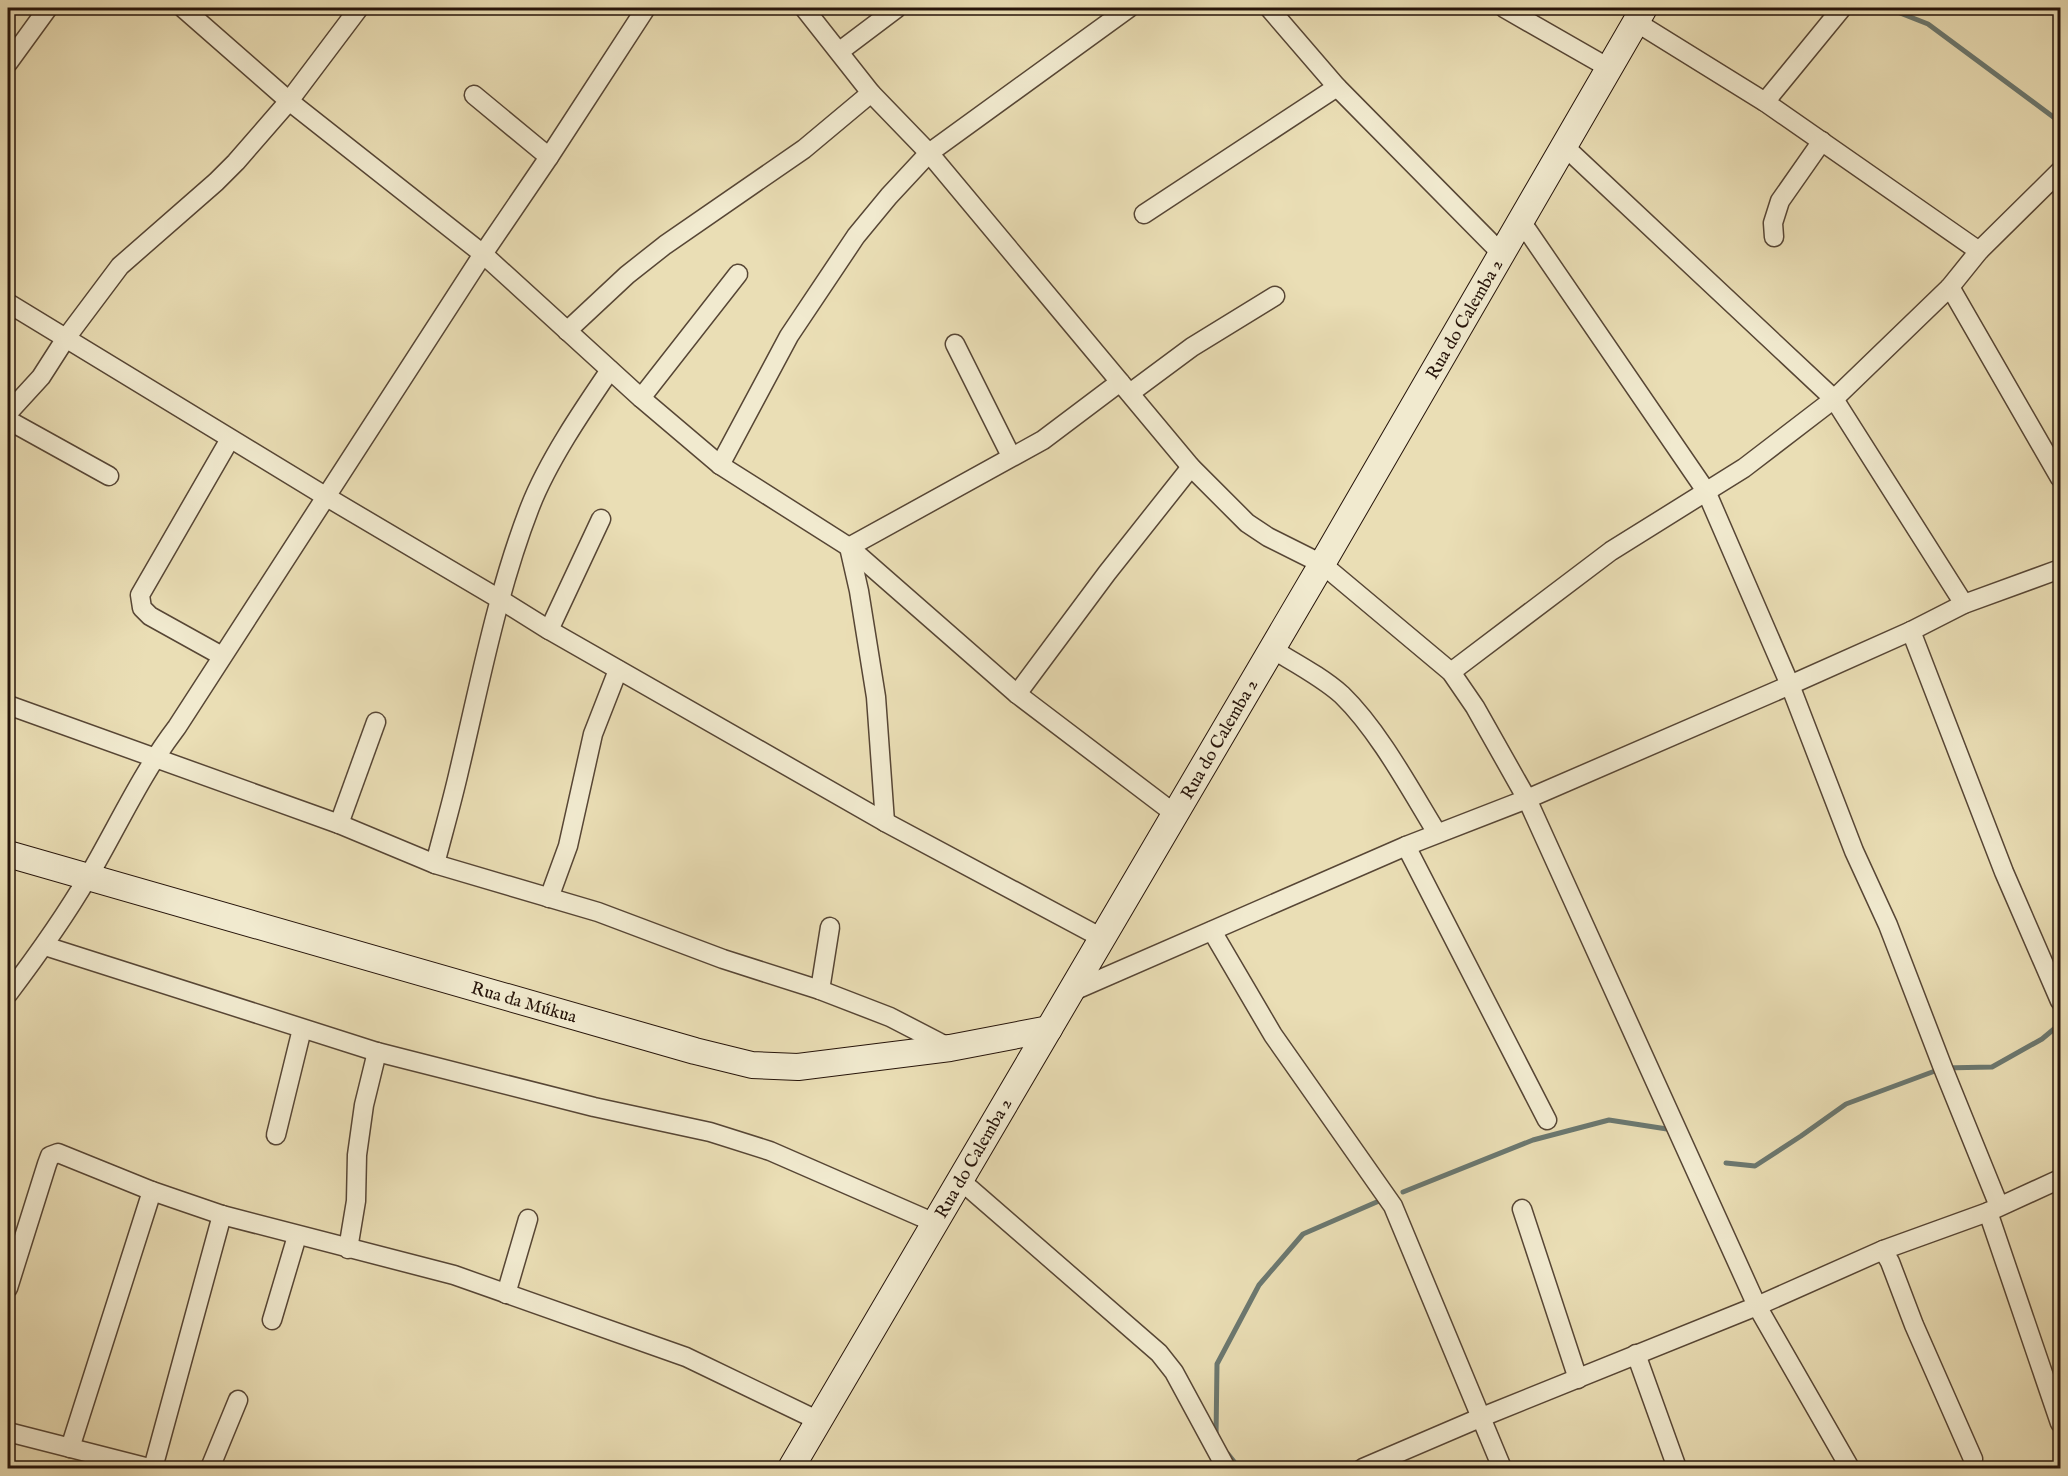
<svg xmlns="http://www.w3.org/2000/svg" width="2068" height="1476" font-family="'IM FELL English',serif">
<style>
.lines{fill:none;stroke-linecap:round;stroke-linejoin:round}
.stream{stroke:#6b7870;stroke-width:5}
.street-casing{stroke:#574635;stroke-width:21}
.secondary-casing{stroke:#26140a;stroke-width:28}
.street{stroke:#f1eacf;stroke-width:18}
.secondary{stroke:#f1eacf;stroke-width:26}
.labels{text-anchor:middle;stroke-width:4.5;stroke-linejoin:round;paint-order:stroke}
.street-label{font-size:18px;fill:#26140a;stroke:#f1eacf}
</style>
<rect width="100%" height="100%" fill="#eadeb5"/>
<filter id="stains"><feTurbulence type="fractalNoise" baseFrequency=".00333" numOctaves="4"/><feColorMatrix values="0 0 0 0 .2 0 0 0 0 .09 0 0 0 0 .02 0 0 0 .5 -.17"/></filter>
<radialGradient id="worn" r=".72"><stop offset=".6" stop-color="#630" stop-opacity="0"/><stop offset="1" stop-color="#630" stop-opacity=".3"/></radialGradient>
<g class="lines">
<!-- stream -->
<g class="stream">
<path d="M1877 8 1895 11 1928 24 2060 122"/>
<path d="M1726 1163 1755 1166 1801 1136 1846 1104 1943 1068 1992 1067 2042 1039 2060 1024"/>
<path d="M1403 1192 1533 1140 1609 1120 1667 1129"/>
<path d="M1216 1437 1217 1364 1259 1285 1303 1234 1379 1201"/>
<path d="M1228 1454 1239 1468"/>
</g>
<defs>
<g id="street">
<path d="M183 8 289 101 483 254 641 398 720 465 849 547 1017 694 1175 814"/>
<path d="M804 8 871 93 929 153 1191 467 1247 523 1268 537 1322 564 1451 672 1475 707 1527 799 1757 1306 1850 1468"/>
<path d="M1269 8 1337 87 1502 254"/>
<path d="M1504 8 1609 68"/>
<path d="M1636 22 1765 102 1979 251"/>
<path d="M840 51 897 8"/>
<path d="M8 63 48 8"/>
<path d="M474 95 549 157"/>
<path d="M1765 102 1842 8"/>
<path d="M1564 146 1834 399 1964 604"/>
<path d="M1144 214 1337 87"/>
<path d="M1521 221 1706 491 1790 685 1854 851 1888 925 1943 1068 1999 1206"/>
<path d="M1774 237 1773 223 1780 201 1822 141"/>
<path d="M1950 287 2060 478"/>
<path d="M8 303 325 496 501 600 549 630 885 822 1102 938"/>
<path d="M567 331 627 275 665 245 804 149 871 93"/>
<path d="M955 344 1011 456"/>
<path d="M1130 393 1192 347 1275 296"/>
<path d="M641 398 738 274"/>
<path d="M8 413 41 377 66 338 120 266 216 182 236 162 289 101 359 8"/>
<path d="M8 420 109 476"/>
<path d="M720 465 789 336 856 236 889 196 929 153 1129 8"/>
<path d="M549 630 601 519"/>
<path d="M1911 631 2004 872 2060 1001"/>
<path d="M1272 649C1295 663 1322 677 1342 695 1379 731 1410 789 1437 833"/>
<path d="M222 656 150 616 142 608 140 595 230 439"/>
<path d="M1451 672 1611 551 1744 468 1834 399 1950 287 1979 251 2060 171"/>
<path d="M1017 694 1107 573 1191 467"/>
<path d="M8 705 339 824 435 864 598 912 723 959 820 990 890 1017 950 1048"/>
<path d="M885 822 876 697 859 591 849 547 1043 440 1120 382"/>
<path d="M339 824 376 722"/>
<path d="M1406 846 1547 1120"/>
<path d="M435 864C443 833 452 802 459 771 480 683 497 592 530 507 548 461 582 411 610 370"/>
<path d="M549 898 568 846 593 734 618 670"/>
<path d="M1212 931 1273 1035 1393 1206 1502 1468"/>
<path d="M45 946 377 1052 594 1107 710 1132 770 1151 935 1223"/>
<path d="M820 990 830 927"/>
<path d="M1071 992 1406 846 1527 799 1790 685 1911 631 1964 604 2060 569"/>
<path d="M8 994C36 957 64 918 88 877 118 826 141 774 177 727L483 254 549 157 646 8"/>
<path d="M276 1135 302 1029"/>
<path d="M960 1180 1159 1353 1174 1372 1226 1468"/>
<path d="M1522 1209 1578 1379"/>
<path d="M1988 1212 2060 1423"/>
<path d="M348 1249 356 1201 357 1155 364 1105 377 1052"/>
<path d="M1883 1250 1988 1212 2060 1179"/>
<path d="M8 1288 47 1164 50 1156 58 1153 152 1191 222 1215 454 1275 686 1357 819 1421"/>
<path d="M506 1294 528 1219"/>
<path d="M272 1320 297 1236"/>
<path d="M1636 1354 1677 1468"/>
<path d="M8 1432 149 1468"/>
<path d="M70 1448 152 1191"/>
<path d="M153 1468 222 1215"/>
<path d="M210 1468 238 1400"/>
<path d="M1363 1468 1482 1417 1757 1306 1883 1250 1890 1262 1914 1325 1973 1459"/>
</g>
<g id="secondary">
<path d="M8 854 695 1051 752 1065 798 1067 950 1048 1049 1029"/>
<path d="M791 1468 1322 564 1644 8"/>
</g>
</defs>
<!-- street casing -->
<use href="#street" class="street-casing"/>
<!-- secondary casing -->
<use href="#secondary" class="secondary-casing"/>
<!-- street -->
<use href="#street" class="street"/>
<!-- secondary -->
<use href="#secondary" class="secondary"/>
</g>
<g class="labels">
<!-- street labels -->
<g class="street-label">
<text transform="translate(1464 319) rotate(-60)" y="6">Rua do Calemba 2</text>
<text transform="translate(1219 739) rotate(-60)" y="6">Rua do Calemba 2</text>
<text transform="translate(524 1002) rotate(16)" y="6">Rua da Múkua</text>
<text transform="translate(973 1158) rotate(-60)" y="6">Rua do Calemba 2</text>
</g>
</g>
<!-- margin -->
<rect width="2068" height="1476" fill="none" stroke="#eadeb5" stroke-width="30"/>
<rect x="9" y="9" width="2050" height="1458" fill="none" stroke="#26140a" stroke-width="3"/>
<rect x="15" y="15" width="2038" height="1446" fill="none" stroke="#26140a" stroke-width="1.5"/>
<rect width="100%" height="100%" filter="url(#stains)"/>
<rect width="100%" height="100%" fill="url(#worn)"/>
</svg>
